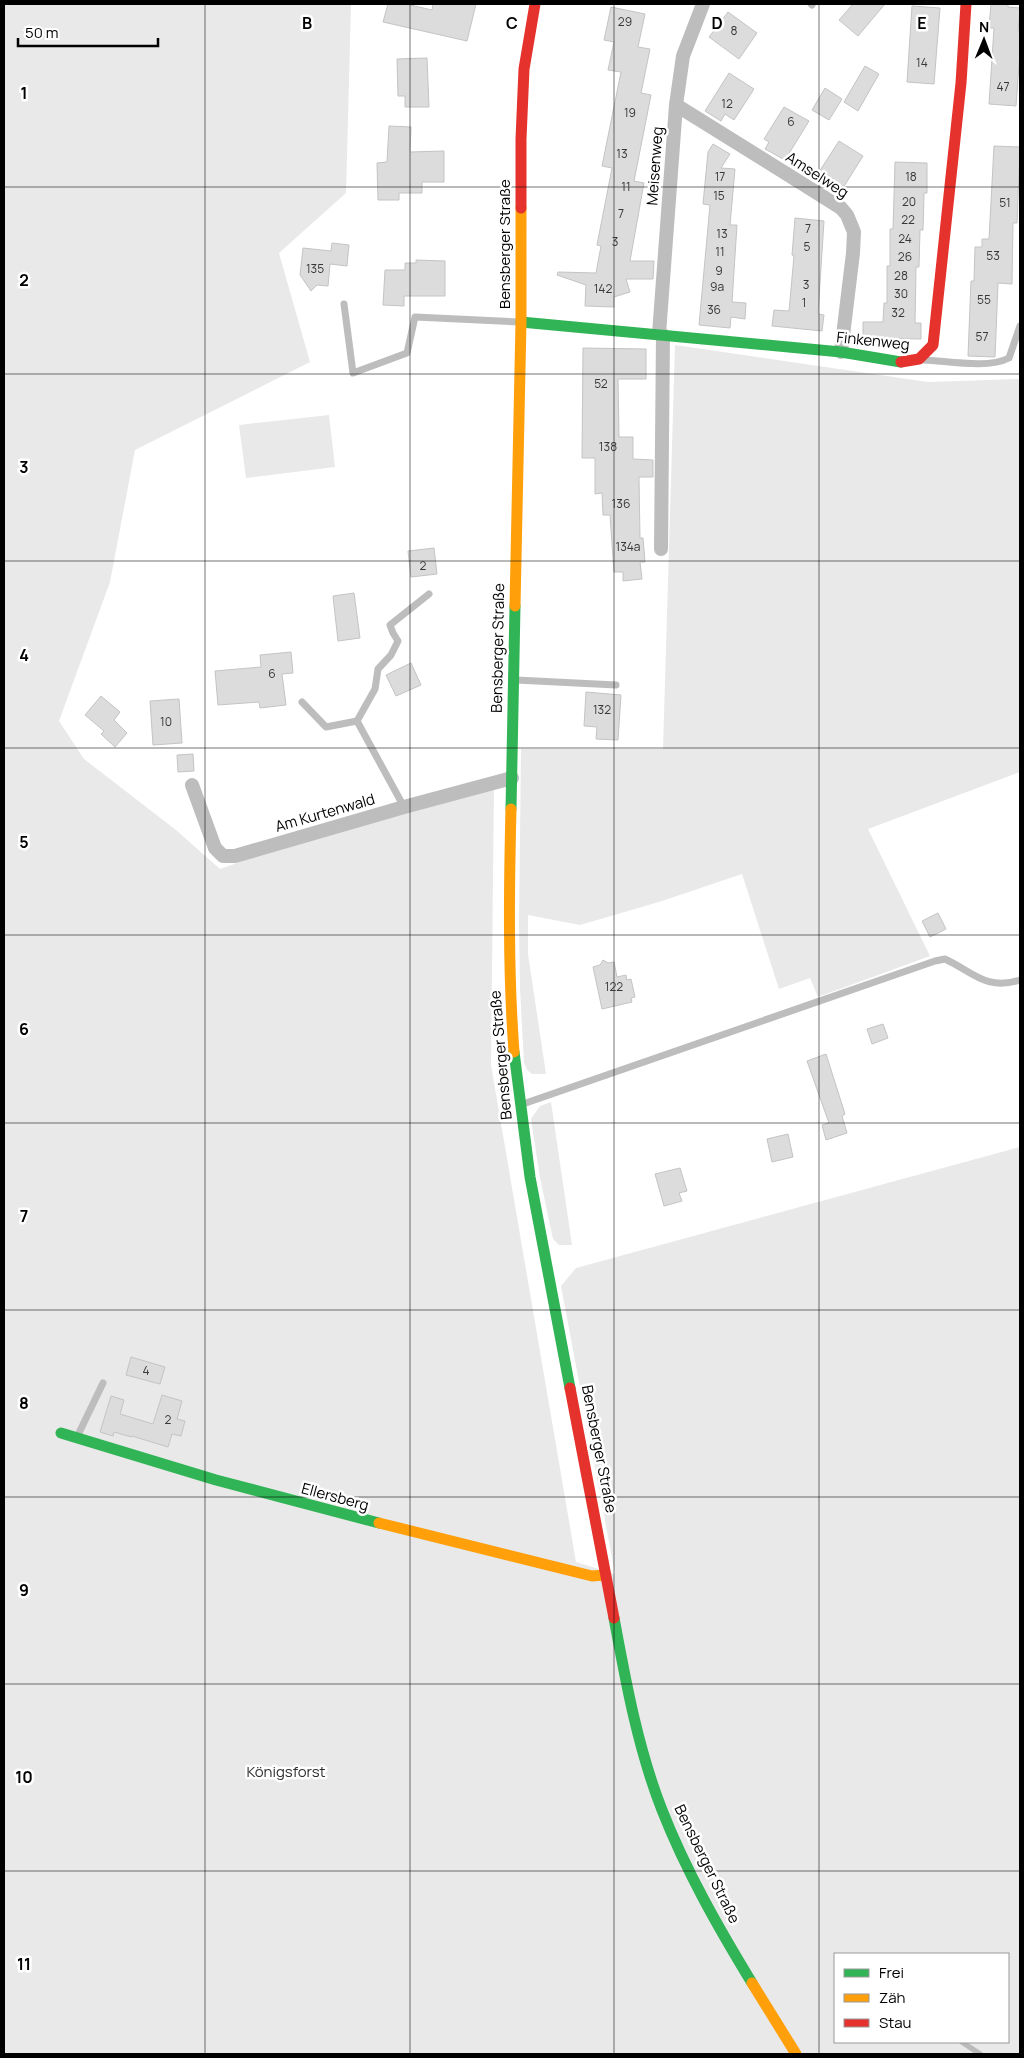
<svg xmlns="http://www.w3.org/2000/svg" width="1024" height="2058" font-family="Manrope,sans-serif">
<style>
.green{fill:#e9e9e9;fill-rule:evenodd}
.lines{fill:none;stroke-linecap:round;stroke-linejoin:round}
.stream{stroke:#bbb;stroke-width:5.5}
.building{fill:#dcdcdc;stroke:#c4c4c4}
.lane{stroke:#bdbdbd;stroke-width:7}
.street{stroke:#bdbdbd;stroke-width:14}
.fast{stroke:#30b455;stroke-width:11}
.slow{stroke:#ff9f0a;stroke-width:11}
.jam{stroke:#e5322d;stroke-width:11}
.grid{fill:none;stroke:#000;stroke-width:1;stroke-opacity:0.55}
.labels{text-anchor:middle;stroke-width:5;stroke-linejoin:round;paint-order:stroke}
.number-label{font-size:12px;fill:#373737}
.street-label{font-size:15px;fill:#000;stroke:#fff}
.park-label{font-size:15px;fill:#2e2e2e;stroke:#fff}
.grid-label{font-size:16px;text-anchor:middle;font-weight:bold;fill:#000;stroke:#fff;stroke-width:5;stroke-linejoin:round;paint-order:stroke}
</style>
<rect width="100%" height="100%" fill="#fff"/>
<!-- green -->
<g class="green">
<path d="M4 4 351 5 346 193 279 253 310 362 135 450 110 582 59 721 84 759 176 830 220 869 424 797 494 782 491 1065 576 1562 615 1574 561 1286 576 1268 1020 1147V2054H4ZM835 1954H1008V2042H835Z"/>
<path d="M675 345 928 382 1020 379V772L868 829 930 956 818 997 810 978 779 989 742 874 662 901 580 925 528 915V954L546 1074H532L527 1070 524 1063 520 988 519 925 521 749H663Z"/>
<path d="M329 415 335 467 246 478 239 425Z"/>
<path d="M551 1102 572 1245H559L553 1239 540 1178 531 1119 540 1106Z"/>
</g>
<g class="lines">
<!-- stream -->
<path class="stream" d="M962 2042 980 2054"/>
</g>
<!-- building -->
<g class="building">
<path d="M388 4H406L432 10 433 4H476L467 41 383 22Z"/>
<path d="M853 4H885L858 36 839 20Z"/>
<path d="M991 4H1008V7L1020 8 1018 31H1020V51L1016 106 989 104 994 28H989Z"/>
<path d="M912 6 940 8 934 84 907 82Z"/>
<path d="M611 7 645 14 638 47 650 49 641 93 651 95 634 181 644 183 630 261H654L653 279H626L630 292 614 297V307L585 306 586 285 557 275 558 272 596 273 601 246 597 245 612 168 602 166 621 72 608 70 614 42 604 40Z"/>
<path d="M728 12 757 33 739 59 709 37Z"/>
<path d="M427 58 429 107H405V96H398L397 59Z"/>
<path d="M865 66 879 74 858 111 844 102Z"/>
<path d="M729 73 754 89 734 120 725 114 721 121 705 111Z"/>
<path d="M825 88 842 99 829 120 812 110Z"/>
<path d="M784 107 809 121 785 160 765 149 769 142 764 139Z"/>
<path d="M389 126 411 127 410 152 444 151V182H422V193H399V200H378L377 163 387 162Z"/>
<path d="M839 141 863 156 838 196 821 185 826 177 819 172Z"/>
<path d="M713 144 730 154 721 168 735 169 730 225H737L732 302 746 303 745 319 731 317 730 328 699 325 710 205 703 204 708 152Z"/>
<path d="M994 146 1020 147 1017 223H1013L1012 284 998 283 995 357 968 356 971 281H974L975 247H982V239H989Z"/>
<path d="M895 162 927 163V193H924L923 230H920L919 267H916L915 323H921V339L863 338V322H883L884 303H887V266H890V229H893Z"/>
<path d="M795 218 824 221 818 314 824 315 822 331 772 326 774 310 789 311 794 256 792 255Z"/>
<path d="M332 243 349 245 347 266 330 264 328 286 317 285 311 291 300 275 303 248 331 251Z"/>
<path d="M416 260 445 261V296H404V306L383 305 385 270H405V263H416Z"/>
<path d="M583 348 646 349V379H618L619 437H633V459L653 460V477H639L640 538H643L645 562H640L642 579 623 581V572H614L610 515H603L602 493 595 494V458H582Z"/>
<path d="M434 548 437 574 411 577 408 551Z"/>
<path d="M354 593 360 638 338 641 333 596Z"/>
<path d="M291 652 293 673 282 674 286 705 260 708 259 702 218 705 215 671 261 667 260 655Z"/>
<path d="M411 663 421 685 396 696 386 675Z"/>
<path d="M586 692 621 695 618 740 596 739 597 727 584 726Z"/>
<path d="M101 696 120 712 114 720 127 733 115 747 101 734 104 731 85 715Z"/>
<path d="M179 699 182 743 153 745 150 701Z"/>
<path d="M193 754 194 771 178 772 177 755Z"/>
<path d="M938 913 946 929 930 937 922 921Z"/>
<path d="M603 960 608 963 614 962 617 977 626 975 627 980 631 979 635 997 631 998 632 1002 602 1009 593 967 600 965Z"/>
<path d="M883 1024 888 1038 872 1044 867 1029Z"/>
<path d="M826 1054 845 1114 842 1116 847 1133 826 1140 822 1125 829 1123 807 1061Z"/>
<path d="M788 1134 793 1157 772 1162 767 1139Z"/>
<path d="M680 1168 687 1191 679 1193 682 1201 664 1206 655 1174Z"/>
<path d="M131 1357 165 1367 160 1384 126 1375Z"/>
<path d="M162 1395 182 1401 177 1419 185 1421 181 1436 172 1434 168 1447 132 1436 131 1437 114 1432 113 1436 100 1432 111 1396 124 1400 120 1414 153 1424Z"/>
</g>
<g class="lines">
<!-- lane -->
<g class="lane">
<path d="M811 4 812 5"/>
<path d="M344 304 353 373 407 353 415 317 518 322"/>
<path d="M924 360C948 361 988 369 1009 358L1020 326"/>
<path d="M516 680 616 685"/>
<path d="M302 702 326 727 357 721"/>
<path d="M404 807 357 721 375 689 378 669 391 655 398 641 393 633 390 625 429 594"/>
<path d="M523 1104 935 961 945 959C973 972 986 991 1020 980"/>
<path d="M77 1437 103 1383"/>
</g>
<!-- street -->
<g class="street">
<path d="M676 105 822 196 841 208 847 215 854 232 853 253 841 352"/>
<path d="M659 334 676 105 683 56 703 4"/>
<path d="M661 549 663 335"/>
<path d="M192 785 215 848 223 856H235L404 807 512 778"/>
</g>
<!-- fast -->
<g class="fast">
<path d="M521 322 841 352 901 362"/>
<path d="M511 809 515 606"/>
<path d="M514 1052 530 1177 570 1388"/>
<path d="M61 1433 216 1480 379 1523"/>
<path d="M614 1618C626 1683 638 1749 662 1810 686 1871 718 1927 752 1983"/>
</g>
<!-- slow -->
<g class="slow">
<path d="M515 606 521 322V208"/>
<path d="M511 809C509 890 508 971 514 1052"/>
<path d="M379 1523 592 1576 605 1575"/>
<path d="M752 1983 796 2054"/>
</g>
<!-- jam -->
<g class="jam">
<path d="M521 208V139L524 69 535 4"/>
<path d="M901 362 919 359 933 345 961 83 966 4"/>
<path d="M570 1388 614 1618"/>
</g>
</g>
<!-- grid -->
<path class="grid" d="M205 4V2054M410 4V2054M614 4V2054M819 4V2054M4 187H1020M4 374H1020M4 561H1020M4 748H1020M4 935H1020M4 1123H1020M4 1310H1020M4 1497H1020M4 1684H1020M4 1871H1020"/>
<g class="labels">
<!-- number labels -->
<g class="number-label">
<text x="625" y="26">29</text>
<text x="734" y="35">8</text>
<text x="922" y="67">14</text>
<text x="1003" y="91">47</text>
<text x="727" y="108">12</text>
<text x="630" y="117">19</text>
<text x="791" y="126">6</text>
<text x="622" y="158">13</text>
<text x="720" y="181">17</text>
<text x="911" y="181">18</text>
<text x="626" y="191">11</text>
<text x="719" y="200">15</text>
<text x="909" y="206">20</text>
<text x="1005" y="207">51</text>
<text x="621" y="218">7</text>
<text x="908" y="224">22</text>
<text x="808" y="233">7</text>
<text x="722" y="238">13</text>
<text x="905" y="243">24</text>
<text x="615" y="246">3</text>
<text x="807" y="251">5</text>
<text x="720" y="256">11</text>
<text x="993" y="260">53</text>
<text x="905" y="261">26</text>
<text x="315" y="273">135</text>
<text x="719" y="275">9</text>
<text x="901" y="280">28</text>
<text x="806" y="289">3</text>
<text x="717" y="291">9a</text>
<text x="603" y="293">142</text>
<text x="901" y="298">30</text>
<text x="984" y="304">55</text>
<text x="804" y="307">1</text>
<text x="714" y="314">36</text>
<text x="898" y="317">32</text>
<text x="982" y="341">57</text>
<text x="601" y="388">52</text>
<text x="608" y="451">138</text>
<text x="621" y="508">136</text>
<text x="628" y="551">134a</text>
<text x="423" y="570">2</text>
<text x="272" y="678">6</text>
<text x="602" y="714">132</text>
<text x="166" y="726">10</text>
<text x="614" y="991">122</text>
<text x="146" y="1375">4</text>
<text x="168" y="1424">2</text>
</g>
<!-- street labels -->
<g class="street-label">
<text transform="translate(655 166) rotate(-86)" y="5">Meisenweg</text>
<text transform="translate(817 175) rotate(33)" y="5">Amselweg</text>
<text transform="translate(505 244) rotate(-90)" y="5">Bensberger Straße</text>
<text transform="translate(873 341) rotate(6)" y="5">Finkenweg</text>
<text transform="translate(498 648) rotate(-89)" y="5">Bensberger Straße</text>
<text transform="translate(325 813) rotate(-16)" y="5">Am Kurtenwald</text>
<text transform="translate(501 1055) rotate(-95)" y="5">Bensberger Straße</text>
<text transform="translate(599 1449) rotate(79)" y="5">Bensberger Straße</text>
<text transform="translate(335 1497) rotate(15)" y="5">Ellersberg</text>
<text transform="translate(707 1864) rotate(64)" y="5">Bensberger Straße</text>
</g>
<!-- park labels -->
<g class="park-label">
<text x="286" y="1777">Königsforst</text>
</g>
</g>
<g class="grid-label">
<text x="307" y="29">B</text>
<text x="512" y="29">C</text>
<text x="717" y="29">D</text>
<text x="922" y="29">E</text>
<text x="24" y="99">1</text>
<text x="24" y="286">2</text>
<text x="24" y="473">3</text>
<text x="24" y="661">4</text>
<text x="24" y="848">5</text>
<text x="24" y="1035">6</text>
<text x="24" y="1222">7</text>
<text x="24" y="1409">8</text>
<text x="24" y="1596">9</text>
<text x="24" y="1783">10</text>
<text x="24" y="1970">11</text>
</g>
<!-- border -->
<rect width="1024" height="2058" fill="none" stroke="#000000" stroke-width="10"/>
<!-- legend -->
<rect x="834" y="1953" width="175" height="90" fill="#ffffff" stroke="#999999"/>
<rect x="844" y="1969" width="25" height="8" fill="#30b455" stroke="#999999"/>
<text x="879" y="1978" font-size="15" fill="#000000">Frei</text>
<rect x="844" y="1994" width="25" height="8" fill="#ff9f0a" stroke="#999999"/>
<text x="879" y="2003" font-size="15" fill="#000000">Zäh</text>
<rect x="844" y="2019" width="25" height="8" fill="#e5322d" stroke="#999999"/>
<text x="879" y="2028" font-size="15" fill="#000000">Stau</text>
<!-- north arrow -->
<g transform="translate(984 40) rotate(1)" stroke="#ffffff" stroke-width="4" paint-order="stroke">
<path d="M0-4L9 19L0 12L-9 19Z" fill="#000000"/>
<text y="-8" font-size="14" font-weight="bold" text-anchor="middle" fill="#000000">N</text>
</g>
<!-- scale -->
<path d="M18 38v8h140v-8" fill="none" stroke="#000000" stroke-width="2.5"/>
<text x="25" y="38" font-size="15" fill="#000000" stroke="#ffffff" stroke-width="4" paint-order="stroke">50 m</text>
</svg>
